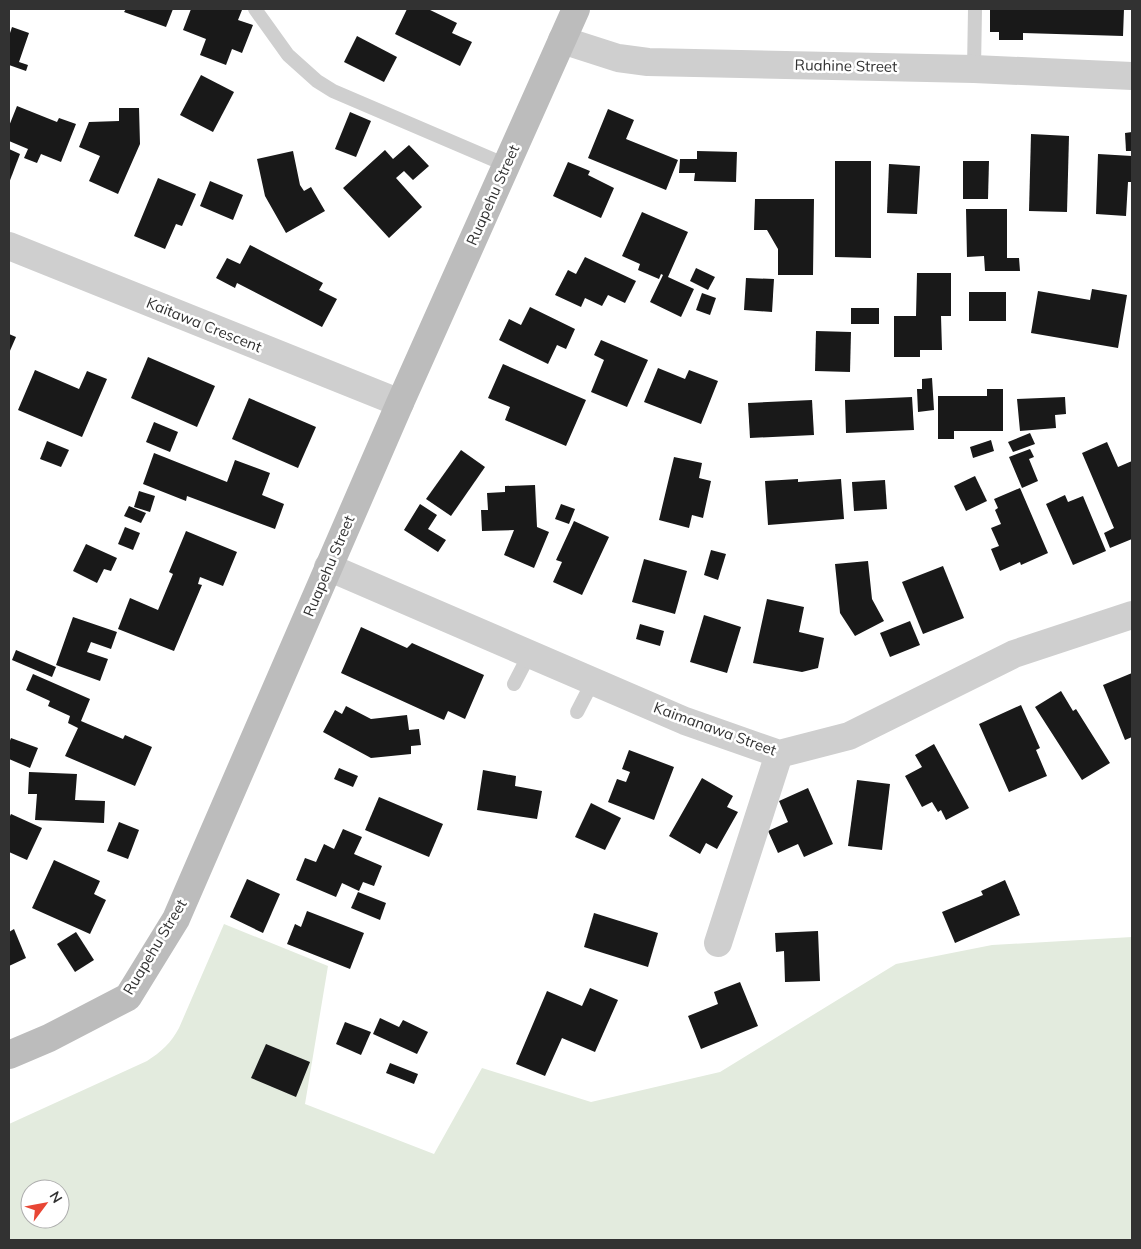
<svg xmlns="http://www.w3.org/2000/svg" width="1141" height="1249" font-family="Mulish,sans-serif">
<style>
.green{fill:#e3ebde;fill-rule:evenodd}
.building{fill:#191919}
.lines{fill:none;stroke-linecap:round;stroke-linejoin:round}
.lane{stroke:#cfcfcf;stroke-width:14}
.street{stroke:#cfcfcf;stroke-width:28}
.secondary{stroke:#bcbcbc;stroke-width:28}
.labels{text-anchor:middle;stroke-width:5;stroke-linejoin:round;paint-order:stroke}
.street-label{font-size:15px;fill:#323232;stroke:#fff}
</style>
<rect width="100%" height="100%" fill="#fff"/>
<!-- green -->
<path class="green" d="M224 924 328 966 305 1104 434 1154 482 1068 591 1102 720 1072 896 964 992 945 1132 937V1240H9V1124L147 1061C161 1052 171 1043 179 1028ZM30 1189H60V1219H30Z"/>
<!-- building -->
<g class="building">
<path d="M126 9H173L166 27 124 12Z"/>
<path d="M191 9H238L242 10 238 20 253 25 242 53 232 49 226 65 200 55 206 39 183 30Z"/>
<path d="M407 9H428L457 23 452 33 472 42 460 66 395 34Z"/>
<path d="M990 9H1124L1123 36 1023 33V40H999V32H990Z"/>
<path d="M12 27 29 33 19 62 28 65 26 71 9 65V36Z"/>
<path d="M357 36 397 57 384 82 344 62Z"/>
<path d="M201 75 234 92 213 132 180 115Z"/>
<path d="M17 106 57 122 59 118 76 124 61 162 41 154 37 163 24 158 28 149 9 141V126Z"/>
<path d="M119 108H139L140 144 118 194 89 181 100 156 79 147 89 122 119 121Z"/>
<path d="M608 109 634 120 626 139 678 160 666 190 588 158Z"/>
<path d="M350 112 371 121 356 157 335 149Z"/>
<path d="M1132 132V151H1126L1125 133Z"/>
<path d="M1031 134 1069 136 1067 212 1029 211Z"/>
<path d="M409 145 429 166 413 180 404 171 396 178 422 207 389 238 343 188 385 150 393 159Z"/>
<path d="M9 149 20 154 9 183Z"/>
<path d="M293 151 300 185 304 191 311 187 325 211 286 233 265 196 257 159Z"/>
<path d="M697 151 737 152 736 182 694 181 695 173H679L680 159H697Z"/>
<path d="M1098 154 1132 156V182H1128L1126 216 1096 214Z"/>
<path d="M835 161H871V258L835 257Z"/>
<path d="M963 161H989L988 199H963Z"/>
<path d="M568 162 590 171 588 175 614 188 601 218 553 196Z"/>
<path d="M889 164 920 166 917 214 887 213Z"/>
<path d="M158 178 196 194 182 226 176 224 165 249 134 236Z"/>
<path d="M210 181 243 195 233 220 200 206Z"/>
<path d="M755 199H814L813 275H778V249L767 230H754Z"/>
<path d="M966 209H1007V258H1019L1020 271H985L984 256 967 257Z"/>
<path d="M642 212 688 232 668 277 694 289 681 317 650 302 663 275 661 274 659 279 638 270 640 264 622 256Z"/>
<path d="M250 245 323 283 319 290 337 299 322 327 237 283 235 288 216 278 227 258 240 264Z"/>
<path d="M585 257 636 281 625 303 608 295 602 306 585 298 581 307 555 295 568 270 576 274Z"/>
<path d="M696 268 715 277 708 290 690 281Z"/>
<path d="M917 273H951V316H941L942 350H920V357H894V316H916Z"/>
<path d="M746 278 774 279 772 312 744 310Z"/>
<path d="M1092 289 1127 295 1118 348 1031 333 1038 291 1090 300Z"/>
<rect x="969" y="292" width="37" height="29"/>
<path d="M702 293 716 298 710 315 696 310Z"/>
<path d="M530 307 575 329 566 349 557 345 548 364 499 340 509 319 521 325Z"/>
<rect x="851" y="308" width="28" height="16"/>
<path d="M816 331 851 332 850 372 815 371Z"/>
<path d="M9 334 16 337 9 353Z"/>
<path d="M601 340 648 360 627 407 591 392 604 360 594 355Z"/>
<path d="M148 357 215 386 197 427 131 398Z"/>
<path d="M503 364 586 400 566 446 505 420 510 407 488 398Z"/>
<path d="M658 368 685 379 689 370 718 381 701 424 644 402Z"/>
<path d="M35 370 79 389 87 371 107 379 82 437 18 410Z"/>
<path d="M932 378 934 410 918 412 917 389H922V379Z"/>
<path d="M987 389H1003V431H954V439H938V396H987Z"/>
<path d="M912 397 914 430 846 433 845 400Z"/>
<path d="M1065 397 1066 414 1055 415 1056 428 1020 431 1017 399Z"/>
<path d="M249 398 316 427 298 468 232 439Z"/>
<path d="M812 400 814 435 750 438 748 403Z"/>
<path d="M154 422 178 432 170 452 146 442Z"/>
<path d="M1030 433 1035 444 1013 452 1008 442Z"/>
<path d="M991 440 994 451 973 458 970 447Z"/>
<path d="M47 441 69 450 61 467 40 459Z"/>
<path d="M1107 442 1118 467 1132 461V539L1110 548 1104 533 1114 528 1082 453Z"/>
<path d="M1030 449 1034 457 1029 459 1038 481 1022 488 1009 457Z"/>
<path d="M461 450 485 467 451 516 426 499Z"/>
<path d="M154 453 227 482 235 460 270 473 262 495 284 504 275 529 187 496 186 501 143 484Z"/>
<path d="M674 457 702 463 699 478 711 481 703 518 692 515 689 528 659 520Z"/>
<path d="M975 476 987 501 966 511 954 486Z"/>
<path d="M798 479V482L841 479 844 519 768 525 765 481Z"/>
<path d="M885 480 887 509 854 511 852 482Z"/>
<path d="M535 485 537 527 549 532 534 568 504 555 514 530 482 531 481 510H488L487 493 505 492V486Z"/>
<path d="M1020 488 1048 553 1021 565 1020 562 1000 571 991 549 999 546 991 528 1001 524 995 510 998 508 994 499Z"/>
<path d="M139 491 155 496 150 512 134 507Z"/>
<path d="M1065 495 1068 502 1083 496 1106 551 1073 565 1046 504Z"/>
<path d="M420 504 437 515 428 529 446 540 438 552 404 530Z"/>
<path d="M561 504 575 509 569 524 555 519Z"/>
<path d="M129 506 146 513 141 523 124 516Z"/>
<path d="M574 521 609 537 582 595 553 582 562 562 556 560Z"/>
<path d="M125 527 140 533 133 550 118 544Z"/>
<path d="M186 531 237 552 223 586 200 577 198 584 202 585 174 651 118 629 130 598 158 610 173 574 169 572Z"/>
<path d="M86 544 117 558 111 571 104 569 97 583 73 571Z"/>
<path d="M711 550 726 554 718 580 704 575Z"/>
<path d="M644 559 687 571 675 614 632 602Z"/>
<path d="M868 561 872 599 884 621 855 636 840 613 835 564Z"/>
<path d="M943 566 964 618 923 634 902 582Z"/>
<path d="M767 599 804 607 799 632 824 638 818 668 802 672 753 663Z"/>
<path d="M704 615 741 627 727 673 690 662Z"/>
<path d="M73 617 117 632 111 649 91 642 87 652 108 659 100 681 56 665Z"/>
<path d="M910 621 920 645 890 657 880 633Z"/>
<path d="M640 624 664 631 660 646 636 639Z"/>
<path d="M361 627 407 648 412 643 484 675 465 719 448 711 444 720 341 673Z"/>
<path d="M16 650 56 667 52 677 12 660Z"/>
<path d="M1132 673V737L1125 740 1103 685Z"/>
<path d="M33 674 90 699 81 721 123 739 125 735 152 747 135 786 65 756 78 728 68 723 70 716 48 706 50 701 26 690Z"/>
<path d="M1061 691 1073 711 1076 709 1110 763 1082 780 1035 707Z"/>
<path d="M1021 705 1040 748 1036 750 1047 776 1009 792 979 724Z"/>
<path d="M346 706 371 719 407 715 409 730 419 729 421 745 411 746V754L371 758 323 732 335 710 342 714Z"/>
<path d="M11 738 38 748 30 768 9 759V743Z"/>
<path d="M934 744 969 808 946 820 941 810 938 812 932 802 922 807 905 776 922 767 915 755Z"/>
<path d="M629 750 674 767 654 820 608 802 617 779 626 782 630 772 622 769Z"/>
<path d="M339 768 358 776 353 787 334 779Z"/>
<path d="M483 770 516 776 515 786 542 791 537 819 477 810Z"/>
<path d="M29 772 77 774 75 800 105 801 104 823 35 820 37 794H28Z"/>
<path d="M702 778 733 796 727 807 738 812 717 849 706 843 700 854 669 836Z"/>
<path d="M857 780 890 784 882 850 848 846Z"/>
<path d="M808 788 833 844 804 857 798 844 778 853 768 831 788 822 779 801Z"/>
<path d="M379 797 443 824 429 857 365 830Z"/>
<path d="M591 803 621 818 605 850 575 837Z"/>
<path d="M11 814 42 828 27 860 9 852V818Z"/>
<path d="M119 822 139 830 128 859 107 851Z"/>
<path d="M343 829 362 837 354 854 382 866 374 886 363 882 359 891 342 883 336 897 296 880 305 858 316 862 324 844 334 849Z"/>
<path d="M54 860 100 881 94 894 106 900 90 934 32 908Z"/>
<path d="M247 879 280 894 263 933 230 917Z"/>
<path d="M1005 880 1020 915 955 943 942 912 983 895 981 891Z"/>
<path d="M358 892 386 903 380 920 351 908Z"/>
<path d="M307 911 364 933 350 969 287 944 295 924 301 927Z"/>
<path d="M594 913 658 933 648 967 584 947Z"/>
<path d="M14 929 26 958 9 966V932Z"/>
<path d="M818 931 820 981 785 982 784 951 776 952 775 933Z"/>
<path d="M76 932 94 960 75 972 57 944Z"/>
<path d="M740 982 758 1026 701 1049 688 1016 718 1004 714 992Z"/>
<path d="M590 988 618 1000 595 1052 562 1038 545 1076 516 1064 547 991 582 1006Z"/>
<path d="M380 1018 399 1027 403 1020 428 1032 417 1054 373 1034Z"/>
<path d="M345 1022 371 1032 361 1055 336 1044Z"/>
<path d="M266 1044 310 1062 296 1097 251 1078Z"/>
<path d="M390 1063 418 1074 414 1084 386 1073Z"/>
</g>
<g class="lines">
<!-- lane -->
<g class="lane">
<path d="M255 9 288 55 317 81 333 91 506 165"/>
<path d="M974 69 975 9"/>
<path d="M514 684 530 653"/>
<path d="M577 712 593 681"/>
</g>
<!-- street -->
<g class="street">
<path d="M562 40 618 58 648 62 974 69 1132 76"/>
<path d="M9 246 400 403"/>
<path d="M328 567 685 721 779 754 849 736 1014 654 1132 615"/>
<path d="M718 943 779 754"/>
</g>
<!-- secondary -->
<path class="secondary" d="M9 1055 49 1038 128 997 176 919 400 403 576 9"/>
</g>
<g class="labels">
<!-- street labels -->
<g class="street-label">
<text transform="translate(846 66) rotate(1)" y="5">Ruahine Street</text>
<text transform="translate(493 195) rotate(-66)" y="5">Ruapehu Street</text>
<text transform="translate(204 325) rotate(22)" y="5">Kaitawa Crescent</text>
<text transform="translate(329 566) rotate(-67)" y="5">Ruapehu Street</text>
<text transform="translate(715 729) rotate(20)" y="5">Kaimanawa Street</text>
<text transform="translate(155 947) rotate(-59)" y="5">Ruapehu Street</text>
</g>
</g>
<!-- border -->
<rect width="1141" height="1249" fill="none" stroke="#323232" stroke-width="20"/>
<!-- north arrow -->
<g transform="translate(45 1204) rotate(58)"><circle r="24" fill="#ffffff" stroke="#adadad"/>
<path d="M0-4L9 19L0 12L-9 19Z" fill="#e84635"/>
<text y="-8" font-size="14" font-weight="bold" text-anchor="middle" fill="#323232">N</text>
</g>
</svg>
